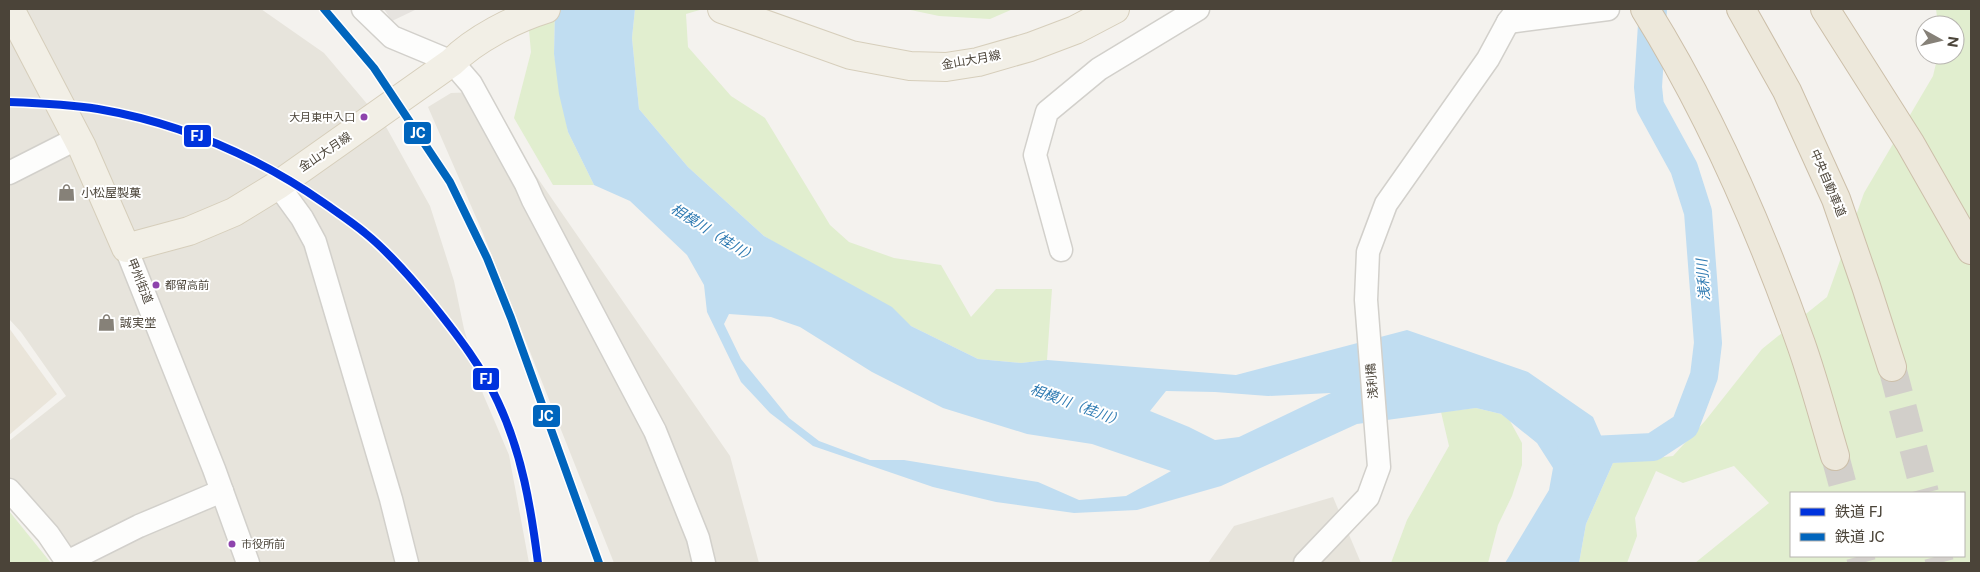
<svg xmlns="http://www.w3.org/2000/svg" width="1980" height="572" font-family="'Public Sans','Noto Sans JP',sans-serif">
<style>
.residential{fill:#e7e4dc}
.education{fill:#eae5da}
.green{fill:#e1eecf;fill-rule:evenodd}
.parking{fill:#e6e3df}
.water{fill:#c0ddf1;fill-rule:evenodd}
.lines{fill:none;stroke-linecap:round;stroke-linejoin:round}
.river{stroke:#c0ddf1;stroke-width:28}
.highway-tunnel{stroke:#d2cfca;stroke-width:28;stroke-dasharray:28 14;stroke-linecap:butt}
.minor-casing{stroke:#d2d0cb;stroke-width:25}
.major-casing{stroke:#d6cebb;stroke-width:30}
.highway-casing{stroke:#ccbfa9;stroke-width:30}
.minor{stroke:#fdfdfc;stroke-width:22}
.major{stroke:#f2efe6;stroke-width:28}
.highway{stroke:#ede8db;stroke-width:28}
.rail-1-casing{stroke:#fff;stroke-width:11}
.rail-2-casing{stroke:#fff;stroke-width:11}
.rail-1{stroke:#03d;stroke-width:8}
.rail-2{stroke:#0065bd;stroke-width:8}
.bus-dot{fill:#8e44ad;stroke:#fff;stroke-width:2}
.labels{text-anchor:middle;stroke-width:4;stroke-linejoin:round;paint-order:stroke}
.bus-label{font-size:11px;fill:#4b4439;stroke:#fff;text-anchor:start}
.street-label{font-size:12px;fill:#4b4439;stroke:#fff}
.poi-label{font-size:12px;fill:#4b4439;stroke:#fff;text-anchor:start}
.water-label{font-size:14px;font-style:italic;fill:#2e7ab2;stroke:#fff}
.line-badge{stroke:#fff;stroke-width:2}
.badge-label{font-size:14px;text-anchor:middle;font-weight:bold;fill:#fff}
</style>
<rect width="100%" height="100%" fill="#f4f2ee"/>
<!-- residential -->
<g class="residential">
<path d="M9 9H261L324 53 385 125 430 206 454 281 464 329 483 394 509 455 529 563H68L9 490V441L66 396 21 332 9 319Z"/>
<path d="M478 92 730 456 759 563H614L482 231 428 107 451 93Z"/>
<path d="M1333 497 1361 563H1208L1234 526Z"/>
</g>
<!-- education -->
<path class="education" d="M9 328 57 394 9 435Z"/>
<!-- green -->
<g class="green">
<path d="M527 9H555L554 54 568 132 594 185H553L514 118 531 52Z"/>
<path d="M635 9H703L686 14 688 47 731 96 765 118 830 225 849 242 894 258 941 265 971 317 996 289H1052L1047 360 1021 363 978 359 911 326 764 236 688 167 639 109 632 38Z"/>
<path d="M906 9H1013L990 19 939 16Z"/>
<path d="M1936 9H1971V563H1695L1769 503 1734 466 1683 483 1656 471 1635 518 1637 536 1627 563H1579L1586 524 1613 463 1673 456 1705 421 1762 349 1827 297 1864 193 1933 76 1938 55H1955V25H1938ZM1791 493H1964V556H1791Z"/>
<path d="M1476 408 1501 414 1510 421 1522 443V465L1512 496 1498 525 1488 563H1391L1407 520 1449 446 1441 412Z"/>
<path d="M9 511 51 563H9Z"/>
</g>
<!-- parking -->
<path class="parking" d="M384 9H417L392 21Z"/>
<!-- water -->
<path class="water" d="M555 9H635L632 38 639 109 688 167 764 236 892 307 911 326 978 359 1021 363 1047 360 1236 375 1407 330 1528 372 1593 417 1613 463 1586 524 1579 563H1505L1549 490 1553 468 1537 443 1501 414 1476 408 1357 424 1221 486 1137 510 1074 513 996 502 933 487 813 446 770 413 741 382 707 312 704 285 687 255 630 201 594 185 568 132 559 94 554 54ZM729 314 771 317 800 327 872 372 943 408 1027 434 1092 444 1171 471 1126 496 1079 500 1038 482 904 460H870L819 441 789 418 741 359 724 324ZM1166 391 1215 392 1268 396 1331 393 1239 437 1215 440 1189 427 1150 411Z"/>
<g class="lines">
<!-- river -->
<path class="river" d="M1571 451 1653 447 1685 426 1704 376 1708 343 1698 212 1684 168 1650 106 1648 87 1653 9"/>
<!-- highway-tunnel -->
<g class="highway-tunnel">
<path d="M1892 367 1925 493"/>
<path d="M1835 456 1845 493"/>
<path d="M1860 556 1862 563"/>
<path d="M1938 556 1940 563"/>
</g>
<defs>
<g id="minor">
<path d="M363 9 392 37 452 62 471 84 526 184 533 200 655 431 698 538 704 563"/>
<path d="M1508 22 1608 9"/>
<path d="M9 173 78 138"/>
<path d="M278 185 302 218 315 242 391 499 407 563"/>
<path d="M126 248 214 469 248 563"/>
<path d="M1061 250 1035 155 1047 112 1099 69 1198 9"/>
<path d="M9 490 48 534 67 562 139 526 222 491"/>
<path d="M1305 563 1368 497 1379 467 1366 300 1368 252 1386 204 1488 59 1508 22 1518 9"/>
</g>
<g id="major">
<path d="M10 9 82 147 126 248 189 231 234 212 278 185 452 62C475 39 514 19 546 9"/>
<path d="M722 9 851 55 910 66 946 67 978 62 1030 47 1075 30 1115 9"/>
</g>
<g id="highway">
<path d="M1645 9C1710 113 1760 228 1801 344 1814 381 1824 419 1835 456"/>
<path d="M1741 9 1787 91 1836 199 1866 286 1892 367"/>
<path d="M1825 9 1910 143 1971 250"/>
</g>
</defs>
<!-- minor casing -->
<use href="#minor" class="minor-casing"/>
<!-- major casing -->
<use href="#major" class="major-casing"/>
<!-- highway casing -->
<use href="#highway" class="highway-casing"/>
<!-- minor -->
<use href="#minor" class="minor"/>
<!-- major -->
<use href="#major" class="major"/>
<!-- highway -->
<use href="#highway" class="highway"/>
<defs>
<path id="rail-1" d="M9 102C39 103 68 104 98 109 180 123 256 156 324 203 338 213 352 222 365 233 391 254 413 280 434 306 458 336 482 367 498 402 522 453 531 508 538 563"/>
<path id="rail-2" d="M324 9 374 68 450 182 487 258 511 318 599 563"/>
</defs>
<!-- rail-1 casing -->
<use href="#rail-1" class="rail-1-casing"/>
<!-- rail-2 casing -->
<use href="#rail-2" class="rail-2-casing"/>
<!-- rail-1 -->
<use href="#rail-1" class="rail-1"/>
<!-- rail-2 -->
<use href="#rail-2" class="rail-2"/>
</g>
<!-- icons -->
<defs>
<symbol id="shop-bare" viewBox="-9 -9 18 18"><path d="M-5-2.5h2.3a2.7 3.5 0 0 1 5.4 0H5L5.5 6h-11ZM-1.5-2.5h3a1.5 2.3 0 0 0-3 0Z" fill="#868178" stroke="#fff" stroke-width="2.5" paint-order="stroke"/></symbol>
</defs>
<g fill-rule="evenodd">
<use href="#shop-bare" x="54" y="180" width="25" height="25"/>
<use href="#shop-bare" x="94" y="310" width="25" height="25"/>
</g>
<!-- markers -->
<g class="bus-dot">
<circle cx="364" cy="117" r="4.5"/>
<circle cx="156" cy="285" r="4.5"/>
<circle cx="232" cy="544" r="4.5"/>
</g>
<g class="labels">
<!-- bus labels -->
<g class="bus-label">
<text x="355" y="121" text-anchor="end">大月東中入口</text>
<text x="165" y="289">都留高前</text>
<text x="241" y="548">市役所前</text>
</g>
<!-- street labels -->
<g class="street-label">
<text transform="translate(971 60) rotate(-10)" y="4">金山大月線</text>
<text transform="translate(325 152) rotate(-34)" y="4">金山大月線</text>
<text transform="translate(1828 183) rotate(67)" y="4">中央自動車道</text>
<text transform="translate(140 281) rotate(68)" y="4">甲州街道</text>
<text transform="translate(1372 381) rotate(-95)" y="4">浅利橋</text>
</g>
<!-- poi labels -->
<g class="poi-label">
<text x="81" y="197">小松屋製菓</text>
<text x="120" y="327">誠実堂</text>
</g>
<!-- water labels -->
<g class="water-label">
<text transform="translate(714 233) rotate(32)" y="5">相模川（桂川）</text>
<text transform="translate(1703 280) rotate(-94)" y="5">浅利川</text>
<text transform="translate(1077 405) rotate(20)" y="5">相模川（桂川）</text>
</g>
</g>
<g class="line-badge">
<rect x="403" y="121" width="29" height="24" rx="5" fill="#0065bd"/>
<rect x="183" y="124" width="29" height="24" rx="5" fill="#03d"/>
<rect x="472" y="367" width="28" height="24" rx="5" fill="#03d"/>
<rect x="532" y="404" width="29" height="24" rx="5" fill="#0065bd"/>
</g>
<g class="badge-label">
<text x="418" y="138">JC</text>
<text x="197" y="141">FJ</text>
<text x="486" y="384">FJ</text>
<text x="546" y="421">JC</text>
</g>
<!-- border -->
<rect width="1980" height="572" fill="none" stroke="#4b4439" stroke-width="20"/>
<!-- legend -->
<rect x="1790" y="492" width="175" height="65" fill="#ffffff" stroke="#b7b4b0"/>
<rect x="1800" y="508" width="25" height="8" fill="#0033dd" stroke="#b7b4b0"/>
<text x="1835" y="517" font-size="15" fill="#4b4439">鉄道 FJ</text>
<rect x="1800" y="533" width="25" height="8" fill="#0065bd" stroke="#b7b4b0"/>
<text x="1835" y="542" font-size="15" fill="#4b4439">鉄道 JC</text>
<!-- north arrow -->
<g transform="translate(1940 40) rotate(98)"><circle r="24" fill="#ffffff" stroke="#b7b4b0"/>
<path d="M0-4L9 19L0 12L-9 19Z" fill="#868178"/>
<text y="-8" font-size="14" font-weight="bold" text-anchor="middle" fill="#4b4439">N</text>
</g>
</svg>
